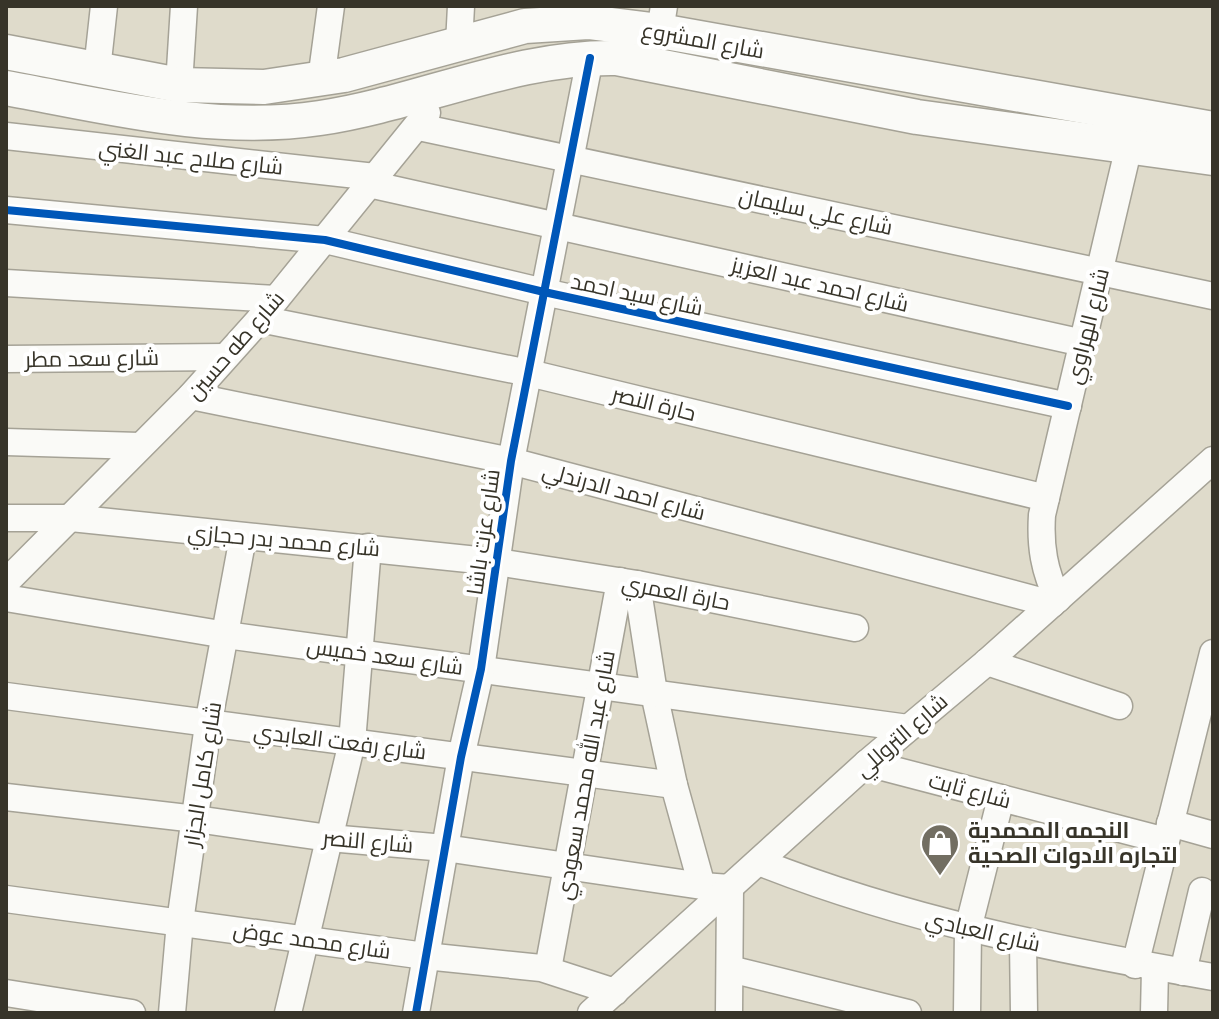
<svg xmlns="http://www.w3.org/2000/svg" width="1219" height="1019" font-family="'IBM Plex Sans',Cairo,sans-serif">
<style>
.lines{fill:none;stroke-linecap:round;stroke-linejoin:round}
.minor-casing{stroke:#a5a296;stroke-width:29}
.major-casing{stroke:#a5a296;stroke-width:37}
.minor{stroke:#fafaf7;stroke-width:26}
.major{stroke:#fafaf7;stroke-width:34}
.cycleway-casing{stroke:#fff;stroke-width:13}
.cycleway{stroke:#0057b8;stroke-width:8}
.labels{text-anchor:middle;stroke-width:8;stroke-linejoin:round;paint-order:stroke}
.street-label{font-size:22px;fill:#373429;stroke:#fff}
.poi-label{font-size:22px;font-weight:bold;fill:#373429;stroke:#fff;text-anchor:start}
</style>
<rect width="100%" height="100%" fill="#dfdbcb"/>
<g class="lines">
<defs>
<g id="minor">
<path d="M660 31 664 6"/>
<path d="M459 44 461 6"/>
<path d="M97 70 104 6"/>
<path d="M321 80 331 6"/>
<path d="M179 85 184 6"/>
<path d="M419 127 1213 296"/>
<path d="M6 136 375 177"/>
<path d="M369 184 1083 343"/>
<path d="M6 210 325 240 544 292 1068 406"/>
<path d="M6 283 276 299"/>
<path d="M260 319 529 373 1046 498"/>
<path d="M6 359 225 357"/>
<path d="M191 396 511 461 1052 604"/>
<path d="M6 442 139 446"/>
<path d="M6 518H71L497 562 637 584 855 628"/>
<path d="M6 582 191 396 260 319 427 113"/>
<path d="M637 584 654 693 674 785 702 886"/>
<path d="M6 598 226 635 908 728"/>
<path d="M1058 599C1044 571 1040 546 1042 515L1129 146"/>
<path d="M987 662 1119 706"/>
<path d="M6 696 674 785"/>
<path d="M867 763 1166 841"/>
<path d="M6 797 196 819 329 838 445 848 702 886 730 888 729 1013"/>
<path d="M1170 823 1213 835"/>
<path d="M759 862C905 920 1058 950 1213 977"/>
<path d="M6 899 425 956 541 968 615 992"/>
<path d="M1023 942 1024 1013"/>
<path d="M1135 965 1213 653"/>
<path d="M548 969 620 581"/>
<path d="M730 969 908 1013"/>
<path d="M1183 972 1202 891"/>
<path d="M6 993 132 1013"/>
<path d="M172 1013 180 922 208 725 243 537"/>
<path d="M288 1013 352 742 368 547"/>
<path d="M416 1013 461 757 481 669 511 461 590 58"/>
<path d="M591 1013 867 763 987 662 1213 460"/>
<path d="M967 1013 968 929 1001 798"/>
<path d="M1154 1013 1155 969"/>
</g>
<g id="major">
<path d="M6 52 179 85 264 87 344 75 525 26 588 22 660 31 1213 129"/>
<path d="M6 88C110 107 213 134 320 118 420 103 515 56 617 58L917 117 1213 158"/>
</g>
</defs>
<!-- minor casing -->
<use href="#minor" class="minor-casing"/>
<!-- major casing -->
<use href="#major" class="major-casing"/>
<!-- minor -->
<use href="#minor" class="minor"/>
<!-- major -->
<use href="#major" class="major"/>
<defs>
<g id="cycleway">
<path d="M6 210 325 240 544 292 1068 406"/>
<path d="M416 1013 461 757 481 669 511 461 590 58"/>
</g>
</defs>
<!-- cycleway casing -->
<use href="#cycleway" class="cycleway-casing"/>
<!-- cycleway -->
<use href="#cycleway" class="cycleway"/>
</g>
<!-- icons -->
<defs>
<symbol id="shop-pin" viewBox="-11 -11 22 30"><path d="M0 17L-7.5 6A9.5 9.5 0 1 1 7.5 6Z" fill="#726e62" stroke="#fff"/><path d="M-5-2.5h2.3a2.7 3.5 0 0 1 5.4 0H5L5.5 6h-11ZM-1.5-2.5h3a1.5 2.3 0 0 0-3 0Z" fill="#fff"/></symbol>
</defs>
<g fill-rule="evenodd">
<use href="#shop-pin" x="918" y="821" width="44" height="60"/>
</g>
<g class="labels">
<!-- street labels -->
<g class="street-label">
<text transform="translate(703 40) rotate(10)" y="8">شارع المشروع</text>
<text transform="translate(191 157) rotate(6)" y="8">شارع صلاح عبد الغني</text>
<text transform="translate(816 211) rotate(12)" y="8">شارع علي سليمان</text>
<text transform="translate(820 284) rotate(13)" y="8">شارع احمد عبد العزيز</text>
<text transform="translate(637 294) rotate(12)" y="8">شارع سيد احمد</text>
<text transform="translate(1087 326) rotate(-76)" y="8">شارع الهراوي</text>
<text transform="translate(235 345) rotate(-49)" y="8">شارع طه حسين</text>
<text transform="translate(92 358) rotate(-1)" y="8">شارع سعد مطر</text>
<text transform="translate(654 403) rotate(14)" y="8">حارة النصر</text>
<text transform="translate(624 491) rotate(15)" y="8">شارع احمد الدرندلي</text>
<text transform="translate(483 532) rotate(-82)" y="8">شارع عزت باشا</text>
<text transform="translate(284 540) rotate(5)" y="8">شارع محمد بدر حجازي</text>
<text transform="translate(676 592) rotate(11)" y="8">حارة العمري</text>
<text transform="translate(385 656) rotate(8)" y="8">شارع سعد خميس</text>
<text transform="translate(901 735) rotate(-41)" y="8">شارع التروللي</text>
<text transform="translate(340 741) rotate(7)" y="8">شارع رفعت العابدي</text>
<text transform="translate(202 774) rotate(-81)" y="8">شارع كامل الجزار</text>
<text transform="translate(585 775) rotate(-80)" y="8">شارع عبد الله محمد سعودي</text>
<text transform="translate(970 790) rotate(15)" y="8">شارع ثابت</text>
<text transform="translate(368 841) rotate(5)" y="8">شارع النصر</text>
<text transform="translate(983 931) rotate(13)" y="8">شارع العبادي</text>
<text transform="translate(312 940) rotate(8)" y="8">شارع محمد عوض</text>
</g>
<!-- poi labels -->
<g class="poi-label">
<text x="968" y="838">النجمه المحمدية<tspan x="968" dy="25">لتجاره الادوات الصحية</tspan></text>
</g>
</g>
<!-- border -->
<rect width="1219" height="1019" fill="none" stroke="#373429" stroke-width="16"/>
</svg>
